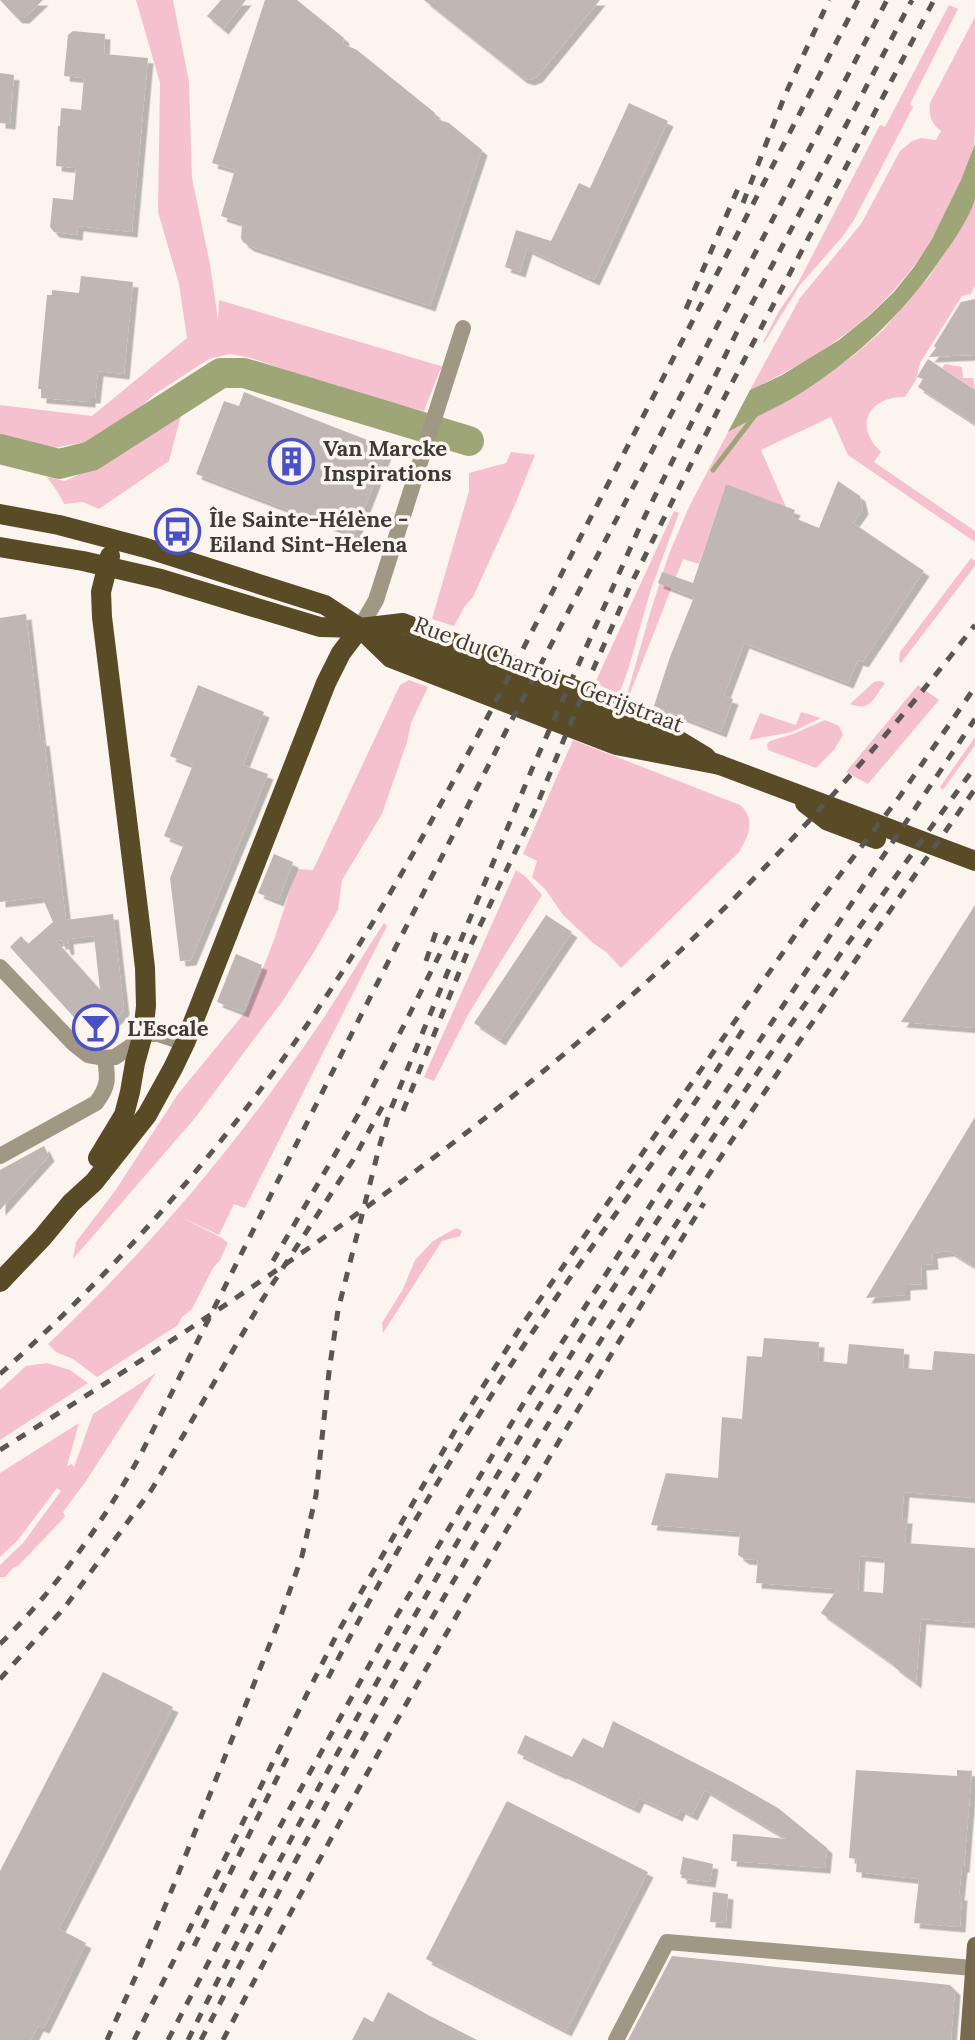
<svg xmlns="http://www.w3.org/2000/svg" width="975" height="2040" font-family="Lora,serif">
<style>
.green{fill:#f5c1cf}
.water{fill:#9ea677}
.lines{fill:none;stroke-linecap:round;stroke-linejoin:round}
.stream{stroke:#9ea677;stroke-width:5}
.river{stroke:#9ea677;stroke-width:30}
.building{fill:#c0b6b4;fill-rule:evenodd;filter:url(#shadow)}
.minor{stroke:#a09784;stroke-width:16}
.secondary{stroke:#776a4e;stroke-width:16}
.primary{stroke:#5a4b27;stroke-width:20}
.rail{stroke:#5a5653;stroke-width:5;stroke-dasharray:10 10;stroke-linecap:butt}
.labels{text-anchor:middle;stroke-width:7;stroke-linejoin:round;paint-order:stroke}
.poi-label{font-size:22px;font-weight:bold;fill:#3d3a38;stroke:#fcf4ee;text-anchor:start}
.street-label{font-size:22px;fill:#3d3a38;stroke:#fcf4ee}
</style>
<defs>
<filter id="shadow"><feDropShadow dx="5.5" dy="5.5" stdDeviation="0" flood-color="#0004"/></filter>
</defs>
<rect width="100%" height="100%" fill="#fcf4ee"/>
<!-- green -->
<g class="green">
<path d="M136 0H173L189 82 192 178 210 264 218 320 219 300 444 367 440 370 424 411 372 398 355 391H342L340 386 308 378 251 358 230 354 209 359 155 394 105 438 44 450 0 436V405L92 416 187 338 179 284 158 212 160 83Z"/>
<path d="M949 5 958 9 910 104 913 107 854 220 842 237 800 285 764 343 763 342 779 311 798 283 880 125 885 127Z"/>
<path d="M975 17C975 47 975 78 975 109 975 120 975 134 974 145 970 163 961 180 954 197 909 295 846 344 750 390L800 298 861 224 900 151 912 141 921 138 936 140 941 131C930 123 929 115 930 103Z"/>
<path d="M975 198V285L971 294 962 296 920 363 916 380 905 397C869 396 853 426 881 452L874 462 975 531V542L848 455 831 417 761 450 786 507 726 484 699 564 683 559 629 696 627 695 651 610 669 554 688 509 728 432 790 399 825 376 853 356 883 330 929 277 948 248Z"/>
<path d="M945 364 962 367 963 378H973L975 390 942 368Z"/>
<path d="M224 378 228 385 181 415 169 461 99 509 83 502 64 504 59 494 47 477 65 481 91 469 123 449Z"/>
<path d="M511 452 535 455 514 507 473 597 465 606 454 626 432 619 469 491V473L506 463Z"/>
<path d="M674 511 679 513 651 589 628 670 621 689 619 692H614L595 683Z"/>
<path d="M971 558 975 561V566L901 663 899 661 900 652Z"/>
<path d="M409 680 428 687 411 723 407 742 382 814 342 880 338 910 314 952 284 999 195 1118 73 1259 76 1242 115 1191 178 1094 246 1011 274 940 297 869 313 870 400 685Z"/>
<path d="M880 681 885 683C873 699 871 712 850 704L874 682Z"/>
<path d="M918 685 939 700 868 784 846 772Z"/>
<path d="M801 712 821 718 792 732 749 740 760 713 796 725Z"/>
<path d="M825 720 839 726 843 735 834 750 816 768 768 750 767 744 770 741 793 734Z"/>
<path d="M975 737V745L943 790 940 787Z"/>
<path d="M573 740 740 805C756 819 749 836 739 852L621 968 606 952 593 943 563 915 545 889 532 877 537 861 523 854Z"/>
<path d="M516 870 526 877 542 895 469 1013 434 1081 424 1077Z"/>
<path d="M384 923 387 926 245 1208 234 1204 219 1235 179 1216 222 1238 228 1243 220 1260 213 1268 192 1309 182 1317 178 1325 97 1377 73 1359 56 1352 48 1344C144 1254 229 1153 305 1045 333 1006 357 964 384 923Z"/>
<path d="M456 1228 462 1231 460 1236 442 1241 383 1333 382 1323 403 1289 415 1260 433 1241Z"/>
<path d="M47 1363 70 1370 88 1383 0 1440V1390L26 1366Z"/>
<path d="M156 1373 86 1481 63 1512 65 1516 62 1520 18 1566 13 1568 5 1577H0V1565L23 1543 61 1491 57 1488 18 1540 0 1557V1473L79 1423 67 1466 72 1464 74 1467 93 1414Z"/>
</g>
<!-- water -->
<path class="water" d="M975 144C975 158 975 186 975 199 970 217 953 242 942 257 903 315 853 361 793 398 772 410 749 420 728 432L750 390 782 375 839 340 870 315 894 292 914 267 932 239 961 180Z"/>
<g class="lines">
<!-- stream -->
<path class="stream" d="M713 470 756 414"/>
<!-- river -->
<path class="river" d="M0 449 59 464 91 456 221 373H244L469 441"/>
</g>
<!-- building -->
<g class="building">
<path d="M0 0H43L24 18H17Z"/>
<path d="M221 0H246L223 29 207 16Z"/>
<path d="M265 0H297L344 38 343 44 357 50 435 113 434 118 449 123 482 150 430 306 249 246 243 242 241 238 242 223 221 216 235 170 212 163Z"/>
<path d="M424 0H600L537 77 529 80 522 78Z"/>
<path d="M73 31 105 34 104 54 148 58 132 232 78 226 77 235 54 232 50 227 53 198 73 200 76 168 56 166 58 126H60L61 108 81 110 84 78 64 76 68 35Z"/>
<path d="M0 73 14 75 10 124 0 123Z"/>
<path d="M629 103 668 121 594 280 527 249 520 272 505 267 516 230 551 241 579 183 590 188Z"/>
<path d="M81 276 133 282 124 374 98 371 95 398H90V402L41 398V389H38L47 295H52V290L79 293Z"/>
<path d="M975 299V355L929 357 936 348 934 346 961 302Z"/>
<path d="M928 359 975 390V424L918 387 923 379 917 377Z"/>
<path d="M244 392 388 448 354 535 196 474 224 401 239 406Z"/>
<path d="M838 481 860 496 863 509 853 523 924 571 863 662 858 660 848 683 744 643 724 696 733 699 721 732 654 706 670 657 694 597 658 583 662 572 693 583 726 484 795 510 792 517 819 528Z"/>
<path d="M26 614 41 741 44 740 66 920 113 914 124 1009 122 1013 94 1039 10 947 21 936 28 944 53 922 42 897 0 902V618ZM94 936 100 990 56 941 62 940 66 950 69 949 68 939Z"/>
<path d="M198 685 264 712 243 765 268 774 191 960 180 961 170 878 184 844 164 836 193 765 170 756Z"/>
<path d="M274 854 293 862 278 901 258 893Z"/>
<path d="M975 905V1028L901 1022Z"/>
<path d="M546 915 572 932 500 1040 474 1023Z"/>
<path d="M236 954 262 965 243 1012 217 1002Z"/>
<path d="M975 1117V1267L949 1251 932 1253 933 1264 921 1265 922 1284 905 1285V1295L866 1298Z"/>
<path d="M44 1146 49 1156 0 1210V1170Z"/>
<path d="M764 1338 819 1342 818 1361 847 1364 849 1344 904 1349 903 1368 932 1370 934 1351 975 1354V1498L904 1492 902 1518H907L905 1543 975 1548V1623L921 1619 916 1683 893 1666 894 1665 821 1613 837 1589 756 1583 758 1560 744 1559 738 1555 740 1532 651 1525 666 1473 718 1478 722 1417 742 1419 747 1356 762 1357ZM860 1556 885 1558 883 1593 858 1591Z"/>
<path d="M103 1672 173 1707 59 1929 86 1943 44 2028 38 2026 31 2040H0V1871Z"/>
<path d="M613 1721 734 1783 778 1808 827 1848 825 1868 731 1861 733 1834 787 1839 705 1790 692 1815 680 1809 677 1816 639 1798 634 1808 562 1773 561 1774 517 1753 525 1735 572 1757 583 1738 603 1748Z"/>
<path d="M856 1770 957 1776V1770L972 1771 964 1867H962L959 1895H962L960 1927 914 1923 919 1879 856 1872 857 1859 849 1858Z"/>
<path d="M507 1801 648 1872 566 2031 426 1959Z"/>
<path d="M683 1857 713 1864 710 1882 681 1878 682 1875 680 1874Z"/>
<path d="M713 1892 728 1894 726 1923 710 1922Z"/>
<path d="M672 1956 950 1985 955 1990 951 2040H628Z"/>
<path d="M388 1992 428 2015 477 2040H352L364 2017 373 2022Z"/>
</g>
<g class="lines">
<!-- minor -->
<g class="minor">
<path d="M360 628 376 600 463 328"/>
<path d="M0 967 74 1044 88 1055 105 1058 115 1057 130 1047 143 1034H158L185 1043"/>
<path d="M0 1156 96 1103C109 1086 108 1079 105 1058"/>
<path d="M616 2040 667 1942 973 1968"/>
</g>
<!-- secondary -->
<path class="secondary" d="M968 2040 975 1945"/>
<!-- primary -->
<g class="primary">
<path d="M0 514 59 525 146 548 325 605 360 628 391 658 616 745 720 765"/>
<path d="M0 547 83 561 161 579 320 627 360 628 403 623 630 711 706 757"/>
<path d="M369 631 668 745"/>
<path d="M709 761 975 861"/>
<path d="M805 803 828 821 876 839"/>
<path d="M98 1158 124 1115 130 1092 135 1063 143 1034 146 1006 145 968 140 925 102 617 101 592 110 556"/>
<path d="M0 1282 42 1238 71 1203 94 1182 147 1115 173 1068 185 1043 326 683 341 653 360 628"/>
</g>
<!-- rail -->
<g class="rail">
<path d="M743 203 785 95 829 0"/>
<path d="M686 309 740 184"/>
<path d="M426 961 437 929"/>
<path d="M403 1111 467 953 534 812 588 681 631 584 722 402 934 0"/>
<path d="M273 1261 362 1108 450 934"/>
<path d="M0 1374C132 1256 249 1118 344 969 431 831 505 684 580 538 673 359 766 179 858 0"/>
<path d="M0 1450C238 1301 476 1144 681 950 787 850 885 741 975 625"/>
<path d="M0 1644C57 1588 102 1524 141 1454L355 1027 505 733 887 0"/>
<path d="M328 1678C390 1560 458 1444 532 1333 601 1230 678 1133 744 1028"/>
<path d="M0 1679 65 1607 152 1489 264 1297 353 1160 386 1100"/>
<path d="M194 1946 288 1756"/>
<path d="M107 2040 139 1969 175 1882 279 1621 302 1556 316 1495 329 1372 338 1310 380 1144 390 1111 532 769 641 524 737 332 912 0"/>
<path d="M134 2040 338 1632 456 1429 522 1325 602 1211 810 914 900 796 975 687"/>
<path d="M168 2040 268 1848 396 1617 529 1394 667 1179 975 719"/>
<path d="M188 2040C311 1791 449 1547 598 1312 717 1126 845 945 975 767"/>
<path d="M201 2040C327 1795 464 1554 613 1321 728 1141 852 965 975 789"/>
<path d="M223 2040C372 1755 534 1477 704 1203"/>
</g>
</g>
<!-- icons -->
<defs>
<symbol id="building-ring" viewBox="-11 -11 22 22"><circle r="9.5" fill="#fcf4ee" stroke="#4a51c6" stroke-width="1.5"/><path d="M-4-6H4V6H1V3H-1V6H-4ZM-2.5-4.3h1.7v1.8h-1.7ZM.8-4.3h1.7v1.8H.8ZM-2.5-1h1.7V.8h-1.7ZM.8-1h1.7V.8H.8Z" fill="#4a51c6"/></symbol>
<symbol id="bus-ring" viewBox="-11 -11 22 22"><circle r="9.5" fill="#fcf4ee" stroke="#4a51c6" stroke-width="1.5"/><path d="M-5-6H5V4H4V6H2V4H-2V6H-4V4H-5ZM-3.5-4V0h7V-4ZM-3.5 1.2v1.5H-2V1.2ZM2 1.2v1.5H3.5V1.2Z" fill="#4a51c6"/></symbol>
<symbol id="bar-ring" viewBox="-11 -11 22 22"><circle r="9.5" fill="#fcf4ee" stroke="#4a51c6" stroke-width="1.5"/><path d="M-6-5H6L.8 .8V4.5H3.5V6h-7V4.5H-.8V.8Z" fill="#4a51c6"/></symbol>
</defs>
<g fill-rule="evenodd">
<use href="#building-ring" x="266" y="436" width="51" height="51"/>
<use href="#bus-ring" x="152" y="506" width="51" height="51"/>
<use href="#bar-ring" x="70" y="1002" width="51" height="51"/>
</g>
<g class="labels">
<!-- poi labels -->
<g class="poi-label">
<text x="323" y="456">Van Marcke<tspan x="323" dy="25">Inspirations</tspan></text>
<text x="209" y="527">Île Sainte-Hélène -<tspan x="209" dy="25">Eiland Sint-Helena</tspan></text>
<text x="127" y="1036">L'Escale</text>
</g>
<!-- street labels -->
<g class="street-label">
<text transform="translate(549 674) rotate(21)" y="8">Rue du Charroi - Gerijstraat</text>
</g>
</g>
</svg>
